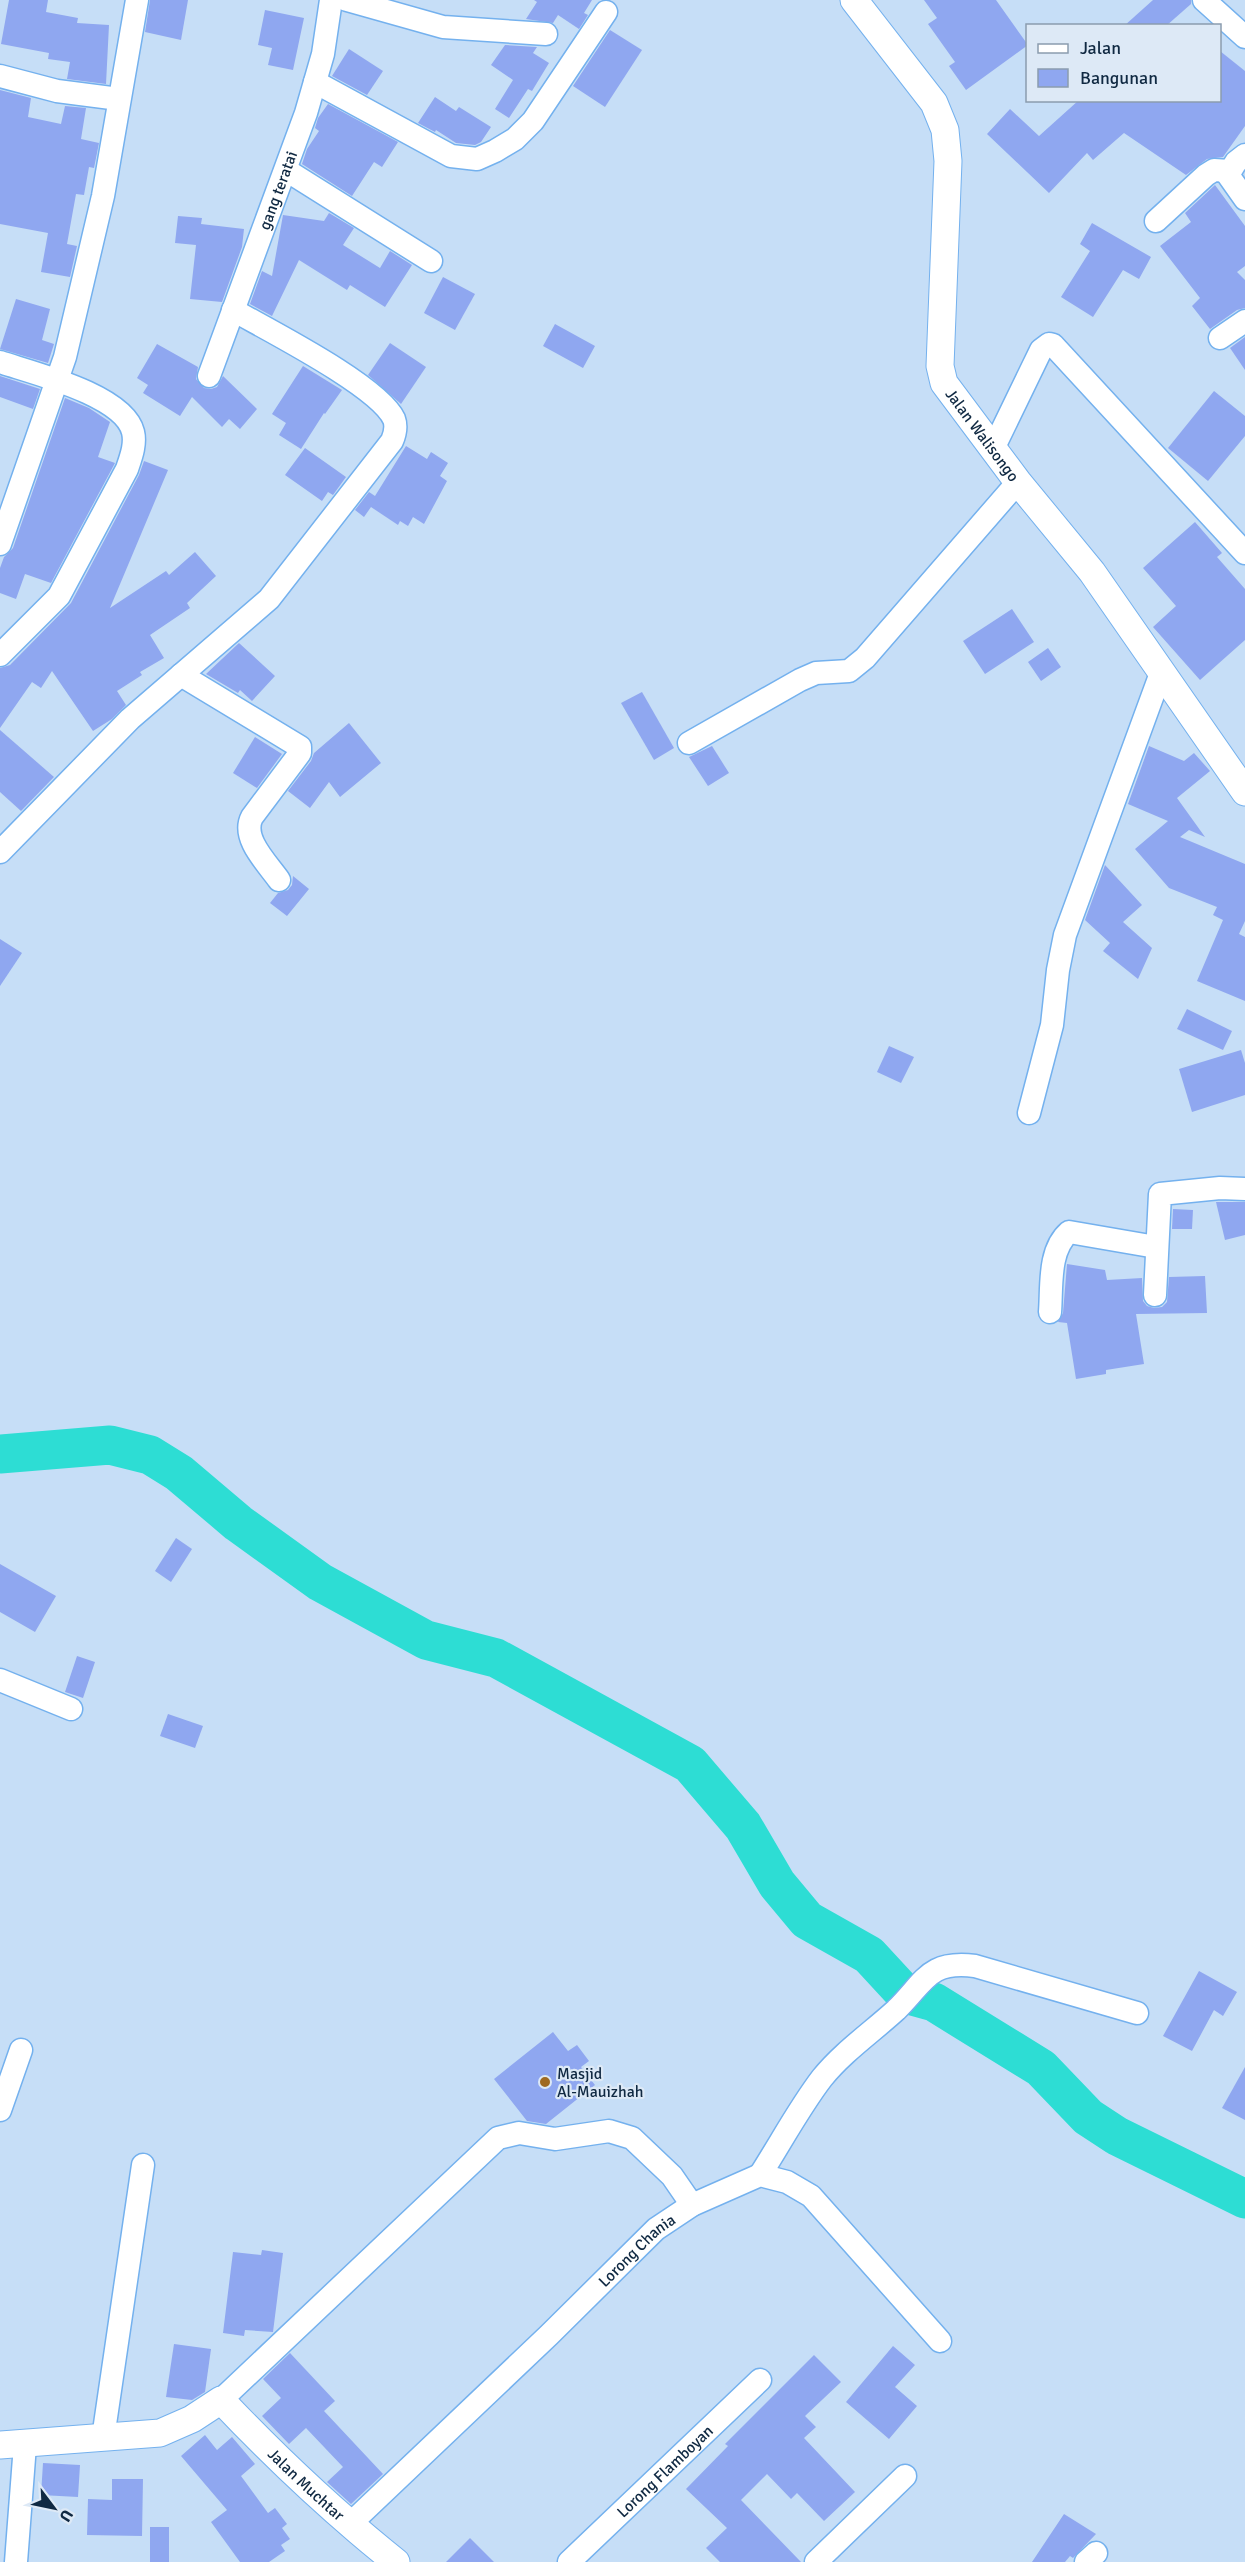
<svg xmlns="http://www.w3.org/2000/svg" width="1245" height="2562" font-family="Signika,sans-serif">
<style>
.lines{fill:none;stroke-linecap:round;stroke-linejoin:round}
.river{stroke:#2dddd4;stroke-width:39}
.building{fill:#8fa7f0}
.minor-casing{stroke:#74b1ee;stroke-width:25}
.tertiary-casing{stroke:#74b1ee;stroke-width:29}
.minor{stroke:#fff;stroke-width:22}
.tertiary{stroke:#fff;stroke-width:27}
.poi-dot{fill:#9f6a22;stroke:#dde9f6;stroke-width:2}
.labels{text-anchor:middle;stroke-width:4.5;stroke-linejoin:round;paint-order:stroke}
.street-label{font-size:16px;fill:#102942;stroke:#dde9f6}
.poi-label{font-size:16px;fill:#102942;stroke:#dde9f6;text-anchor:start}
</style>
<rect width="100%" height="100%" fill="#c6def7"/>
<g class="lines">
<!-- river -->
<path class="river" d="M0 1454 110 1445 150 1455 179 1473 238 1523 320 1582 426 1640 496 1658 690 1764 743 1826 777 1884 807 1920 869 1955 905 1994 934 2002 1041 2068 1088 2117 1117 2136 1245 2199"/>
</g>
<!-- building -->
<g class="building">
<path d="M9 0H48L46 12 78 18 77 23 109 25 106 84 67 79 70 62 48 59 49 53 1 44Z"/>
<path d="M150 0H188L181 40 145 32Z"/>
<path d="M534 0H592L584 13 588 15 579 29 558 15 553 23 526 19 537 2Z"/>
<path d="M924 0H996L1028 45 966 90 949 66 955 62 928 24 937 18Z"/>
<path d="M1153 0H1191V4L1166 26H1124Z"/>
<path d="M265 10 304 18 293 70 268 65 272 48 258 45Z"/>
<path d="M610 30 642 50 605 107 573 86Z"/>
<path d="M505 45 537 47 533 53 549 63 532 91 528 89 509 118 495 109 513 80 491 65Z"/>
<path d="M349 49 383 71 367 95 332 76Z"/>
<path d="M1220 51 1245 71V126L1223 157 1207 159 1186 175 1124 133 1093 160 1087 153 1049 193 987 134 1010 109 1039 136 1079 100H1220Z"/>
<path d="M0 90 31 98 28 117 61 124 65 106 86 108 81 139 99 143 94 168 89 167 84 195 76 194 67 244 77 246 70 277 41 272 48 233 0 224Z"/>
<path d="M435 97 456 111 459 107 491 127 481 142 475 145 456 143 436 130 435 132 418 123Z"/>
<path d="M328 104 398 142 382 167 374 162 352 196 302 164 307 149 319 131 315 128 318 118Z"/>
<path d="M1215 185 1245 226V266L1237 272 1245 280V308L1237 310 1210 329 1192 306 1200 298 1160 246 1191 222 1185 213Z"/>
<path d="M329 213 354 228 343 245 380 268 390 251 412 265 385 307 350 285 347 290 299 260 272 316 250 304 262 271 272 276 283 215 324 221Z"/>
<path d="M178 216 202 218 201 224 244 229 242 247 222 302 190 299 196 245 175 243Z"/>
<path d="M1092 223 1151 257 1139 279 1123 270 1093 317 1061 297 1090 251 1080 244Z"/>
<path d="M443 277 475 294 455 330 424 313Z"/>
<path d="M16 299 50 309 42 340 54 344 48 363 0 349Z"/>
<path d="M555 324 595 346 583 368 543 346Z"/>
<path d="M1245 337V370L1230 348Z"/>
<path d="M390 343 426 367 401 404 368 375Z"/>
<path d="M157 344 198 367 196 379 204 388 211 389 217 387 223 376 257 409 240 429 229 419 222 427 192 397 180 416 143 393 148 385 137 378Z"/>
<path d="M303 366 342 390 325 414 324 413 301 449 279 435 286 423 272 414Z"/>
<path d="M0 376 40 389 33 409 0 397Z"/>
<path d="M1214 391 1245 416V436L1208 481 1168 448Z"/>
<path d="M65 398 89 408 110 422 98 457 115 463 51 583 25 574 16 599 0 593V568L4 557 13 548Z"/>
<path d="M406 446 427 459 431 452 448 463 440 476 447 481 424 524 413 517 408 526 400 521 398 525 371 507 364 517 355 510 369 492 375 496Z"/>
<path d="M305 448 346 477 333 495 328 492 322 501 285 475Z"/>
<path d="M144 461 168 470 110 608 166 571 169 575 195 552 216 576 187 603 190 608 150 635 164 658 140 672 142 675 117 691 126 705 112 719 93 731 52 671 41 688 32 682 0 728V668L10 665 71 603 139 475Z"/>
<path d="M1195 522 1222 553 1217 557 1245 589V640L1200 680 1153 627 1176 606 1143 568Z"/>
<path d="M1012 609 1034 642 985 674 963 641Z"/>
<path d="M239 643 275 676 252 701 240 690 238 693 206 674Z"/>
<path d="M1048 648 1061 667 1041 681 1028 662Z"/>
<path d="M642 692 674 748 654 760 621 703Z"/>
<path d="M349 723 381 763 340 797 329 782 310 808 288 791 311 761 314 753Z"/>
<path d="M0 730 54 777 21 811 0 792Z"/>
<path d="M255 737 282 754 257 788 233 773Z"/>
<path d="M712 746 729 773 708 786 689 757Z"/>
<path d="M1149 746 1184 761 1194 753 1210 771 1177 798 1205 837 1189 830 1180 837 1245 864V921L1239 934 1245 937V1001L1197 981 1223 920 1213 915 1217 907 1169 888 1135 849 1168 821 1128 804Z"/>
<path d="M1105 865 1142 905 1123 922 1152 948 1138 979 1103 951 1110 943 1085 920Z"/>
<path d="M293 876 309 889 287 916 270 903 278 893 288 890 292 885Z"/>
<path d="M0 939 22 953 0 986Z"/>
<path d="M1187 1009 1232 1031 1223 1050 1177 1029Z"/>
<path d="M889 1046 914 1057 901 1083 877 1072Z"/>
<path d="M1241 1050 1245 1063V1095L1192 1112 1179 1069Z"/>
<path d="M1216 1202H1245V1235L1225 1240Z"/>
<path d="M1173 1209 1193 1210 1192 1229H1172Z"/>
<path d="M1067 1264 1105 1270 1107 1280 1142 1278 1143 1301 1147 1306 1154 1308 1162 1307 1167 1302 1169 1277 1205 1276 1207 1313 1136 1314 1144 1364 1106 1370V1374L1076 1379 1067 1323 1058 1322 1063 1313Z"/>
<path d="M176 1538 192 1549 171 1582 155 1571Z"/>
<path d="M0 1564 56 1596 35 1632 0 1612Z"/>
<path d="M77 1656 95 1662 83 1698 65 1692Z"/>
<path d="M168 1714 203 1726 195 1748 160 1736Z"/>
<path d="M1199 1971 1237 1992 1223 2016 1214 2010 1192 2051 1163 2036Z"/>
<path d="M553 2032 568 2051 577 2045 589 2061 581 2067 595 2085 546 2124 527 2121 494 2079Z"/>
<path d="M1245 2067V2120L1222 2108Z"/>
<path d="M262 2250 283 2253 273 2332 245 2330 244 2336 223 2333 233 2252 261 2255Z"/>
<path d="M174 2344 211 2349 205 2392 192 2400 166 2397Z"/>
<path d="M893 2346 915 2365 895 2387 917 2406 889 2439 846 2402Z"/>
<path d="M290 2353 335 2401 324 2411 383 2474 351 2504 327 2482 343 2467 306 2428 289 2444 262 2416 281 2398 263 2379Z"/>
<path d="M814 2355 841 2382 805 2416 816 2427 804 2438 855 2492 824 2521 797 2493 791 2499 767 2474 741 2500 801 2562H720L706 2548 727 2528 686 2489 728 2446 725 2444Z"/>
<path d="M205 2435 217 2450 232 2437 255 2464 241 2476 268 2513 275 2508 287 2524 282 2528 290 2539 281 2545 285 2551 269 2562H240L211 2522 227 2510 181 2456Z"/>
<path d="M43 2463 80 2465 78 2497 41 2495Z"/>
<path d="M112 2479H143L142 2536 87 2535 88 2499 112 2500Z"/>
<path d="M1064 2514 1096 2534 1073 2558 1070 2556 1065 2562H1032Z"/>
<rect x="150" y="2527" width="19" height="35"/>
<path d="M470 2538 494 2562H446Z"/>
</g>
<g class="lines">
<defs>
<g id="minor">
<path d="M347 0 443 27 546 34"/>
<path d="M1204 0 1245 37"/>
<path d="M0 76 57 91 119 99"/>
<path d="M315 82 451 156 477 159 495 151 515 139 533 121 606 12"/>
<path d="M1245 155 1236 162 1228 175 1245 199"/>
<path d="M286 170 431 261"/>
<path d="M1156 221 1206 175 1214 170 1229 171"/>
<path d="M1220 338 1245 321"/>
<path d="M0 362C33 373 124 395 133 432 136 444 131 457 127 469L59 596 0 655"/>
<path id="s1" d="M209 376 306 113 323 54 331 0"/>
<path d="M993 449 1041 350 1049 344 1053 345 1245 553"/>
<path d="M0 544 65 357 103 196 137 0"/>
<path d="M181 675 300 747V753L252 817C241 838 267 863 279 880"/>
<path d="M689 743 800 680 816 673 849 671 865 658 1018 482"/>
<path d="M0 852 130 719 269 599 392 441C395 434 397 427 394 419 379 386 268 330 233 310"/>
<path d="M1029 1113 1052 1025 1058 970 1065 935 1161 673"/>
<path d="M1155 1295 1160 1194 1220 1188 1245 1189"/>
<path d="M1050 1312C1052 1287 1048 1250 1069 1232L1156 1247"/>
<path d="M0 1680 71 1709"/>
<path d="M0 2110 21 2050"/>
<path d="M760 2175C780 2144 799 2108 822 2078 843 2052 872 2032 896 2010 925 1982 928 1960 975 1966L1137 2013"/>
<path d="M221 2400 498 2138 519 2133 555 2139 609 2131 632 2138 672 2176 692 2205"/>
<path d="M103 2438 143 2165"/>
<path id="s2" d="M349 2525 549 2335 656 2229 692 2205 760 2175 787 2182 811 2196 940 2341"/>
<path d="M16 2562 25 2445"/>
<path id="s3" d="M569 2562 760 2380"/>
<path d="M816 2562 905 2476"/>
<path d="M1086 2562 1096 2553"/>
</g>
<g id="tertiary">
<path id="s4" d="M854 0 934 103 945 130 948 161 940 366 944 383 1018 482 1092 572 1245 792"/>
<path id="s5" d="M0 2445 160 2433 192 2419 221 2400C276 2458 333 2512 396 2562"/>
</g>
</defs>
<!-- minor casing -->
<use href="#minor" class="minor-casing"/>
<!-- tertiary casing -->
<use href="#tertiary" class="tertiary-casing"/>
<!-- minor -->
<use href="#minor" class="minor"/>
<!-- tertiary -->
<use href="#tertiary" class="tertiary"/>
</g>
<!-- markers -->
<circle class="poi-dot" cx="545" cy="2082" r="6"/>
<g class="labels">
<!-- street labels -->
<g class="street-label">
<text dy="6" stroke="none"><textPath href="#s1" startOffset="198">gang teratai</textPath></text>
<text dy="6" stroke="none"><textPath href="#s4" startOffset="478">Jalan Walisongo</textPath></text>
<text dy="6" stroke="none"><textPath href="#s2" startOffset="398">Lorong Chania</textPath></text>
<text dy="6" stroke="none"><textPath href="#s3" startOffset="132">Lorong Flamboyan</textPath></text>
<text dy="6" stroke="none"><textPath href="#s5" startOffset="350">Jalan Muchtar</textPath></text>
</g>
<!-- poi labels -->
<g class="poi-label">
<text x="557" y="2079">Masjid<tspan x="557" dy="18">Al-Mauizhah</tspan></text>
</g>
</g>
<!-- legend -->
<rect x="1026" y="24" width="195" height="78" fill="#dde9f6" stroke="#8b9cae" stroke-width="1.5"/>
<rect x="1038" y="44" width="30" height="9" fill="#ffffff" stroke="#8b9cae" stroke-width="1.5"/>
<text x="1080" y="54" font-size="18" fill="#102942">Jalan</text>
<rect x="1038" y="69" width="30" height="18" fill="#8fa7f0" stroke="#8b9cae" stroke-width="1.5"/>
<text x="1080" y="84" font-size="18" fill="#102942">Bangunan</text>
<!-- north arrow -->
<g transform="translate(54 2508) rotate(122)" stroke="#dde9f6" stroke-width="4.5" paint-order="stroke">
<path d="M0-4.5L10 22L0 15L-10 22Z" fill="#102942"/>
<text y="-9" font-size="16" font-weight="bold" text-anchor="middle" fill="#102942">U</text>
</g>
</svg>
